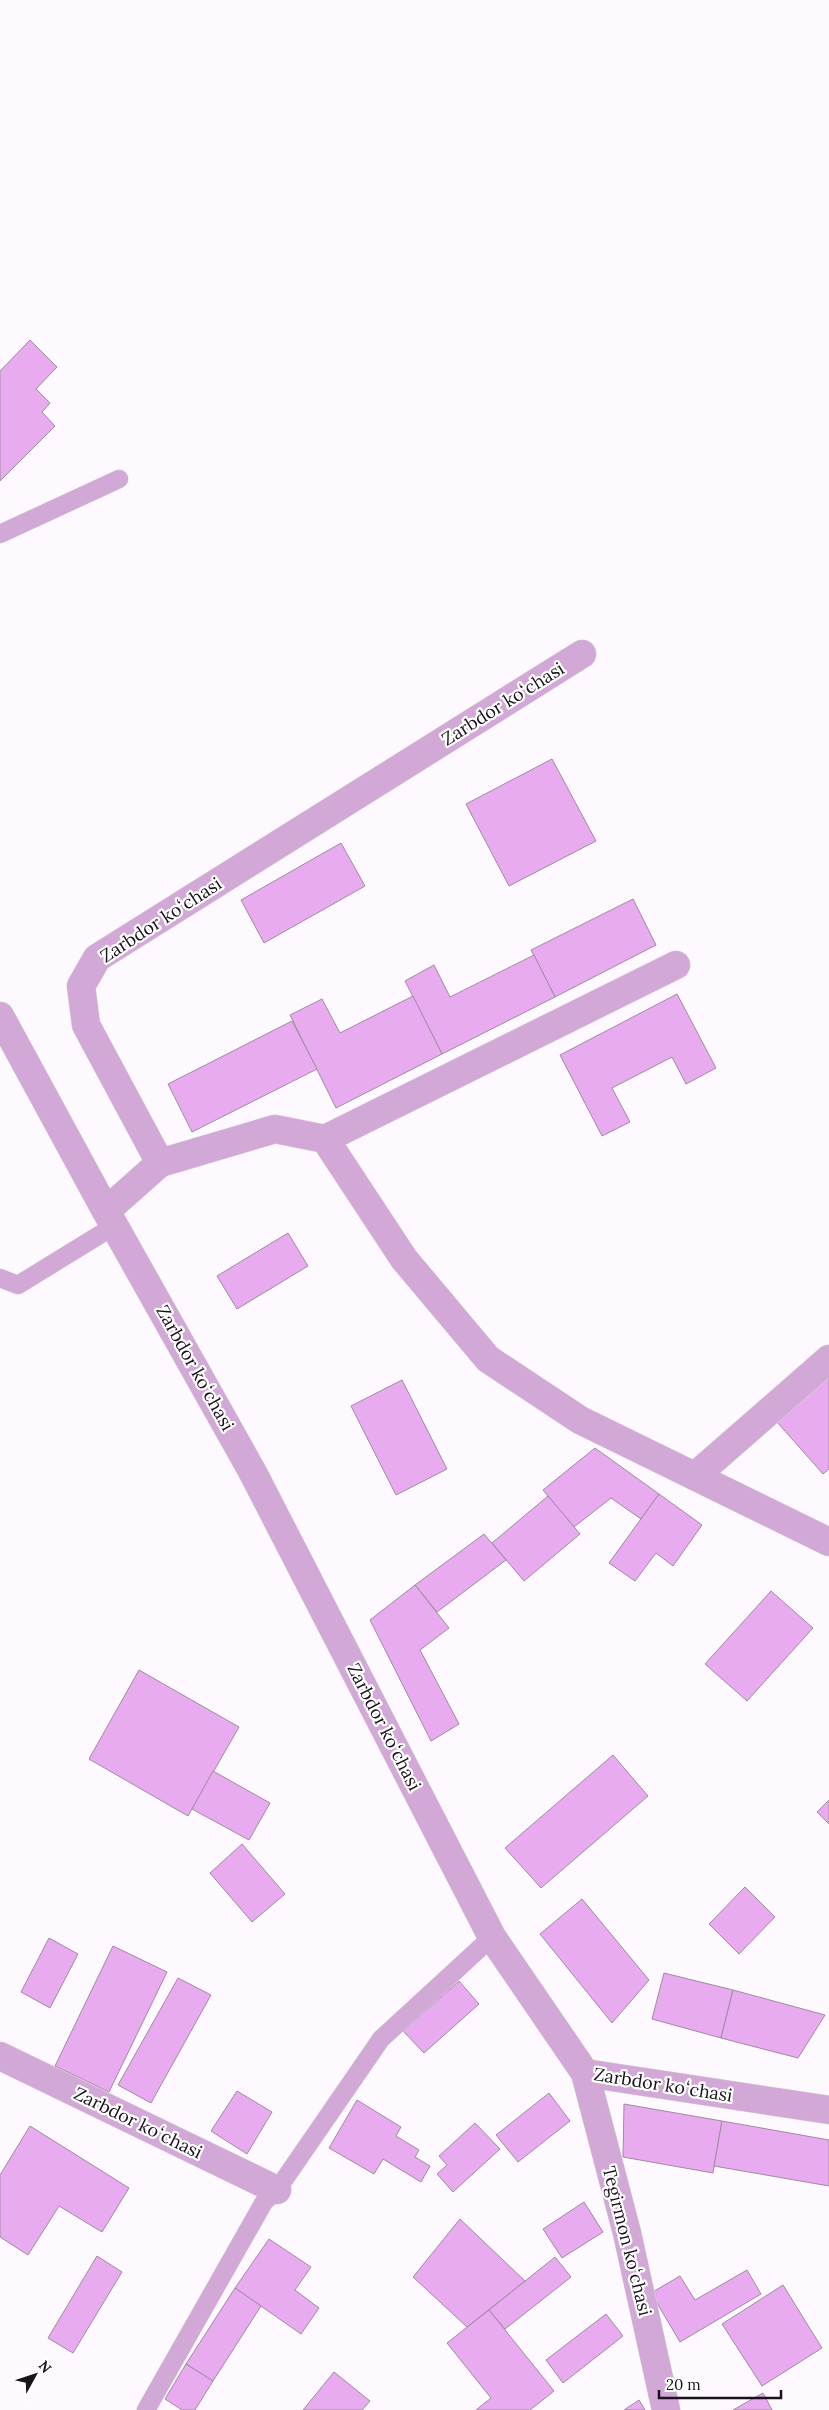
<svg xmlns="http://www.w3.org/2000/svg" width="829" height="2410" font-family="Lora,serif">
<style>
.building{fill:#e8abef;stroke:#9e8ca0}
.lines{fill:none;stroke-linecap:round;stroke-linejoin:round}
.service-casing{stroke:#d9d4da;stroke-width:19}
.minor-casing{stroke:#d9d4da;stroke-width:29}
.service{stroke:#d1a8d6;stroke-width:18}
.minor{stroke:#d1a8d6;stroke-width:28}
.labels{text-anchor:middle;stroke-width:4.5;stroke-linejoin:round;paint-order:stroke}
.street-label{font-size:18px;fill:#1a131b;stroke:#fff}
</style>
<rect width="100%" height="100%" fill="#fdf9fe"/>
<!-- building -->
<g class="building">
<path d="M30 340 57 367 36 389 50 403 42 412 55 426 0 481V371Z"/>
<path d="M552 759 596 841 509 886 466 804Z"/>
<path d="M341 843 365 886 264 943 241 900Z"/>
<path d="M633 899 656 945 555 997 531 950Z"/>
<path d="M534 955 555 997 442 1054 405 981 434 965 450 997Z"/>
<path d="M677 994 716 1068 686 1084 672 1057 612 1088 630 1122 602 1136 560 1055Z"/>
<path d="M413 996 442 1054 336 1108 290 1015 322 999 340 1033Z"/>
<path d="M292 1021 317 1069 192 1132 168 1084Z"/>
<path d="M288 1233 308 1266 237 1309 217 1276Z"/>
<path d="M829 1374V1469L823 1474 777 1422Z"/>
<path d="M402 1380 447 1469 396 1495 351 1406Z"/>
<path d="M595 1448 659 1494 641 1519 611 1498 574 1527 543 1490Z"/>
<path d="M659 1494 702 1525 673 1566 656 1553 635 1581 609 1563Z"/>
<path d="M548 1496 580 1534 524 1581 492 1543Z"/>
<path d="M484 1534 506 1560 437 1612 415 1585Z"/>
<path d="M415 1585 449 1628 420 1650 459 1724 431 1741 370 1620Z"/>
<path d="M771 1591 813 1628 747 1701 705 1664Z"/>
<path d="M139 1670 239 1727 188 1816 89 1759Z"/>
<path d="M613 1755 648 1796 541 1888 505 1848Z"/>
<path d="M213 1771 270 1803 249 1840 192 1809Z"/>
<path d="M829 1800V1824L817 1812Z"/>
<path d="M242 1844 285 1894 252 1922 210 1873Z"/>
<path d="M745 1887 775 1917 739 1954 709 1924Z"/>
<path d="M582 1899 649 1980 612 2023 540 1934Z"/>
<path d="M49 1938 78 1954 50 2008 21 1992Z"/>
<path d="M113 1946 167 1972 109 2092 55 2066Z"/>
<path d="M664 1973 733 1990 721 2038 652 2019Z"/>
<path d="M178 1978 211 1995 151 2103 118 2085Z"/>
<path d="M459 1981 479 2004 424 2053 403 2031Z"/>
<path d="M733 1990 825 2015 798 2058 721 2038Z"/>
<path d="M237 2091 272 2112 247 2154 211 2131Z"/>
<path d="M549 2093 570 2121 518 2162 496 2135Z"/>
<path d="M357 2100 401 2127 396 2136 419 2150 415 2157 430 2166 421 2182 383 2159 374 2174 329 2148Z"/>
<path d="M624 2104 722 2121 713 2173 623 2157Z"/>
<path d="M722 2121 829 2140V2186L714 2166Z"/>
<path d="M475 2123 500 2149 453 2192 437 2174 447 2165 439 2156Z"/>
<path d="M30 2126 129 2188 102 2232 59 2206 28 2255 0 2237V2175Z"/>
<path d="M584 2202 603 2232 562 2258 543 2229Z"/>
<path d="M460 2219 525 2281 467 2327 413 2277Z"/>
<path d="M269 2239 311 2267 295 2290 319 2308 301 2334 235 2288Z"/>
<path d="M97 2256 122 2272 73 2353 48 2338Z"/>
<path d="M555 2257 571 2277 505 2329 489 2310Z"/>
<path d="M747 2270 761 2294 680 2342 651 2293 680 2276 695 2300Z"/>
<path d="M783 2285 822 2348 762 2386 722 2324Z"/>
<path d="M235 2288 261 2306 213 2381 186 2364Z"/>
<path d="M489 2310 554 2391 530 2410H476L491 2398 447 2343Z"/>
<path d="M606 2314 623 2336 563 2383 546 2360Z"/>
<path d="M186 2364 213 2381 195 2410H182L165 2399Z"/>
<path d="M334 2372 370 2401 362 2410H303Z"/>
<path d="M763 2393 772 2410H733Z"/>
<path d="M639 2400 645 2410H624Z"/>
</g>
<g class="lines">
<defs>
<g id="service">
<path d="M0 534 119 479"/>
<path d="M0 1278 18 1285 114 1226"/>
<path d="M146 2410 264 2202 277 2190 381 2039 492 1937"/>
</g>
<g id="minor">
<path d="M582 654 97 958 81 986 86 1025 160 1163 106 1211 252 1471 492 1937 585 2073 829 2110"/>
<path d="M0 1016 106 1211"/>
<path d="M325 1139 676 965"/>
<path d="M160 1163 275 1129 325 1139 404 1259 488 1359 580 1420 829 1542"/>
<path d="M695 1476 829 1359"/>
<path d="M0 2056 277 2190"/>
<path d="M585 2073 627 2233 666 2410"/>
</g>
</defs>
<!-- service casing -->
<use href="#service" class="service-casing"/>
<!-- minor casing -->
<use href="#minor" class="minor-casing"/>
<!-- service -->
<use href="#service" class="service"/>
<!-- minor -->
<use href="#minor" class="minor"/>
</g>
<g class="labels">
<!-- street labels -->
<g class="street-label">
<text transform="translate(503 704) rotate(-32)" y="6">Zarbdor koʻchasi</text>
<text transform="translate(161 920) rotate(-33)" y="6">Zarbdor koʻchasi</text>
<text transform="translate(195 1368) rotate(61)" y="6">Zarbdor koʻchasi</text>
<text transform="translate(384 1727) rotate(63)" y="6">Zarbdor koʻchasi</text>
<text transform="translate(663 2085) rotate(9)" y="6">Zarbdor koʻchasi</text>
<text transform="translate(138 2123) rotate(26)" y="6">Zarbdor koʻchasi</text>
<text transform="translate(627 2241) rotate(76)" y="6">Tegirmon koʻchasi</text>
</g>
</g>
<!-- north arrow -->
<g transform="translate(35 2375) rotate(50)" stroke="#ffffff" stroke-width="4" paint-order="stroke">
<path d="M0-4L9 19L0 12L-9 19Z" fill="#1a131b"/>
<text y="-8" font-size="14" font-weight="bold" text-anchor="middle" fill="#1a131b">N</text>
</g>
<!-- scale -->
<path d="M659 2390v8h122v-8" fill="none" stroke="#1a131b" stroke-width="2.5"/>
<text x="666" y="2390" font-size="15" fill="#1a131b" stroke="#ffffff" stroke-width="4" paint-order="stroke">20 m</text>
</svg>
